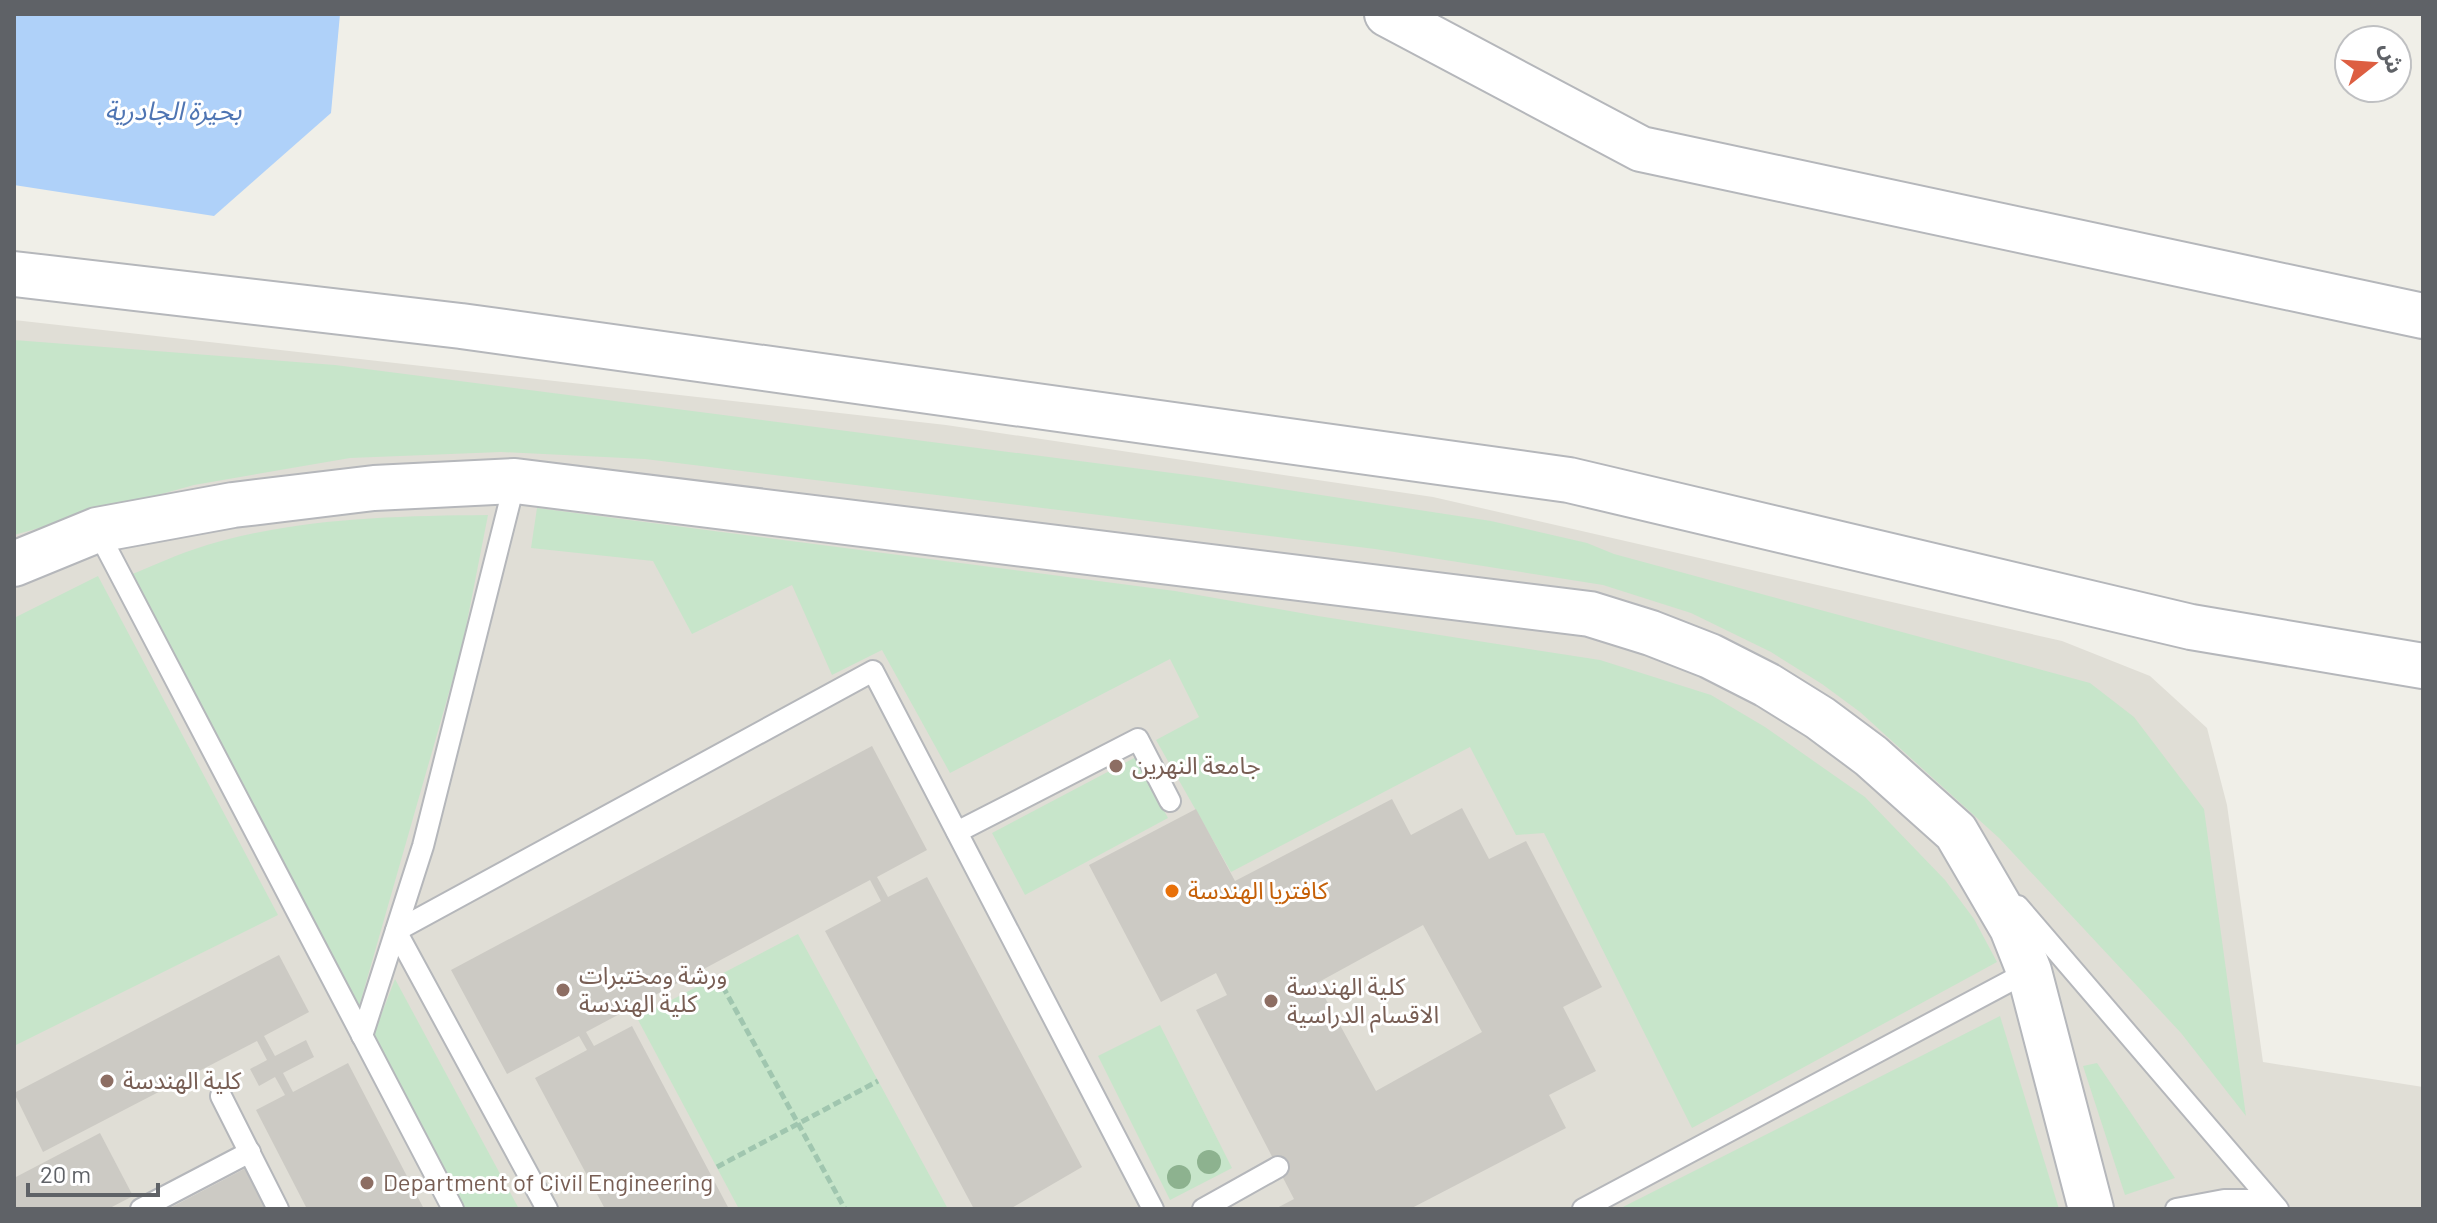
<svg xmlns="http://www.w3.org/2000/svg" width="2437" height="1223" font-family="Barlow,'Noto Sans Arabic',sans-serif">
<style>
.education{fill:#e0ded6}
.green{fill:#c7e5ca}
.water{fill:#afd1f9}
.building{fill:#cccac4;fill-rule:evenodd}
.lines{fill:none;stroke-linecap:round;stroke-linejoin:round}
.service-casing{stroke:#b5b7bb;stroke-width:24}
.tertiary-casing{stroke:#b5b7bb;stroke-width:48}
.path{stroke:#a0c6af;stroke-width:5;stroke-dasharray:8 4;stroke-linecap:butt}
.service{stroke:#fff;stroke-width:20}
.tertiary{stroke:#fff;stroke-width:44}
.tree{fill:#8db28f}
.education-dot{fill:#8d6e63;stroke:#fff;stroke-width:3}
.food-dot{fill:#e8710a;stroke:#fff;stroke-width:3}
.labels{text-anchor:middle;stroke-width:6;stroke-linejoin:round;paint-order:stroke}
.education-label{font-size:24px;fill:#785e54;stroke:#fff;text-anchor:start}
.food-label{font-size:24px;fill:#c56008;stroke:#fff;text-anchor:start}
.water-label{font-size:26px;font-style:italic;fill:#4f75b3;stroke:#fff}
</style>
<rect width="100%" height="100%" fill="#f0efe8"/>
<!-- education -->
<path class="education" d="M14 320 946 425 1433 497 2062 641 2150 676 2207 728 2227 805 2263 1062 2423 1087V1209H14Z"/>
<!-- green -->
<g class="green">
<path d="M14 340 335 365 1203 477 1491 521 1587 543 1614 554 2090 683 2134 717 2204 809 2246 1116 2181 1033 1999 838 1860 712 1822 684 1771 652 1691 613 1603 585 1375 549 645 459 501 452 350 458 194 485 14 535Z"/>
<path d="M537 508 1175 591 1318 616 1600 660 1711 695 1765 727 1865 797 1945 880 1974 919 1997 962 1692 1128 1544 833 1516 835 1470 747 1231 872 1156 740 1199 717 1170 659 950 773 882 650 832 675 792 585 692 634 653 561 531 548Z"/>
<path d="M488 515 462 647 359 1007 130 575C150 567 171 557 192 550 287 518 389 516 488 515Z"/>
<path d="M98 576 278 915 14 1046V618Z"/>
<path d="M1136 757 1168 818 1025 895 992 833Z"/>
<path d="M798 934 948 1209H739L637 1018Z"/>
<path d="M395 979 519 1209H465L373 1036Z"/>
<path d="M2000 1016 2059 1209H1619Z"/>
<path d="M1160 1025 1232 1168 1170 1200 1098 1056Z"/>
<path d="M2097 1063 2175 1178 2125 1195 2083 1066Z"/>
</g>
<!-- water -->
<path class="water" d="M14 14H340L331 113 214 216 14 185Z"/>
<!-- building -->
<g class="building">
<path d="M872 746 927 850 877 877 888 897 927 877 1082 1167 1010 1209H974L825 931 881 901 870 880 586 1032 594 1046 632 1026 729 1209H605L535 1078 587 1050 579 1036 507 1074 451 970Z"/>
<path d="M1392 799 1411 835 1462 808 1489 859 1526 841 1602 987 1563 1007 1596 1071 1549 1095 1566 1128 1410 1209H1275L1294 1199 1196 1010 1227 995 1216 973 1161 1002 1089 865 1196 809 1235 881ZM1423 925 1482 1032 1376 1091 1317 983Z"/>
<path d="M279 955 309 1012 264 1036 275 1056 306 1040 314 1057 283 1073 293 1092 348 1063 424 1209H307L256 1110 285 1095 275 1077 259 1086 250 1069 267 1060 257 1041 43 1152 14 1093Z"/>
<path d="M100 1133 133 1196 108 1209H14V1178Z"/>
<path d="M248 1167 270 1209H168Z"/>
</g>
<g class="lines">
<defs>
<g id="service">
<path d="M97 530 453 1209"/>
<path d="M957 832 1138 739 1170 801"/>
<path d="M2018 906 2278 1209"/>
<path d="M396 931 873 671 1153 1209"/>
<path d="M396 931 547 1209"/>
<path d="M362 1036 423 846 515 481"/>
<path d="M221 1096 278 1209"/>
<path d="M141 1209 250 1152"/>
<path d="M1203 1209 1278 1167"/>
<path d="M1583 1209 2029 971"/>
<path d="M2176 1209 2224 1200H2268"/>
</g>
<g id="tertiary">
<path d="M1387 14 1641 149 2423 316"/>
<path d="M14 274 461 326 1569 480 2191 627 2423 666"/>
<path d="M14 564 97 530 233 505 374 488 515 481 1590 614 1651 633 1710 656 1767 685 1820 718 1871 756 1956 832 2012 928 2029 971 2091 1209"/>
</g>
</defs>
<!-- service casing -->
<use href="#service" class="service-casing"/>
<!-- tertiary casing -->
<use href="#tertiary" class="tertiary-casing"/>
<!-- path -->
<g class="path">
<path d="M717 976 845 1209"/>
<path d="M717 1167 878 1081"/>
</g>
<!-- service -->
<use href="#service" class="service"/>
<!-- tertiary -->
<use href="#tertiary" class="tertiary"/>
</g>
<!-- trees -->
<g class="tree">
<circle cx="1209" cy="1162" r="12"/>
<circle cx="1179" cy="1177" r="12"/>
</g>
<!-- markers -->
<g class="education-dot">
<circle cx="1116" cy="766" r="8"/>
<circle cx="563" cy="990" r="8"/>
<circle cx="1271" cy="1001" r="8"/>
<circle cx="107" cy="1081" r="8"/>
<circle cx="367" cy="1183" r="8"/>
</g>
<circle class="food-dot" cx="1172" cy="891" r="8"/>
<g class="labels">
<!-- education labels -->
<g class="education-label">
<text x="1132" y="774">جامعة النهرين</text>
<text x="579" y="984">ورشة ومختبرات<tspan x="579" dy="28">كلية الهندسة</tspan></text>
<text x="1287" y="995">كلية الهندسة<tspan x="1287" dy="28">الاقسام الدراسية</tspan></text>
<text x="123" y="1089">كلية الهندسة</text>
<text x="383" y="1191">Department of Civil Engineering</text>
</g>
<!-- food labels -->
<g class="food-label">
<text x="1188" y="899">كافتريا الهندسة</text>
</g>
<!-- water labels -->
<g class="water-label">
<text x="173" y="120">بحيرة الجادرية</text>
</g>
</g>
<!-- border -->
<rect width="2437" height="1223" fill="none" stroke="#5f6267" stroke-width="32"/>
<!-- north arrow -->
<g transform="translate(2373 64) rotate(73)"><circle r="38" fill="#ffffff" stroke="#bfc0c2" stroke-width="2"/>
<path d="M0-6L14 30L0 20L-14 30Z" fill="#dd5e41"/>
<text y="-12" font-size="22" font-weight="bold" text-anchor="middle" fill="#5f6267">ش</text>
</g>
<!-- scale -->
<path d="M28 1183v12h130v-12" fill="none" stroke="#5f6267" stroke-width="4"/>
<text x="40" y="1183" font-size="24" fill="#5f6267" stroke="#ffffff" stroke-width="6" paint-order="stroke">20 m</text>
</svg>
